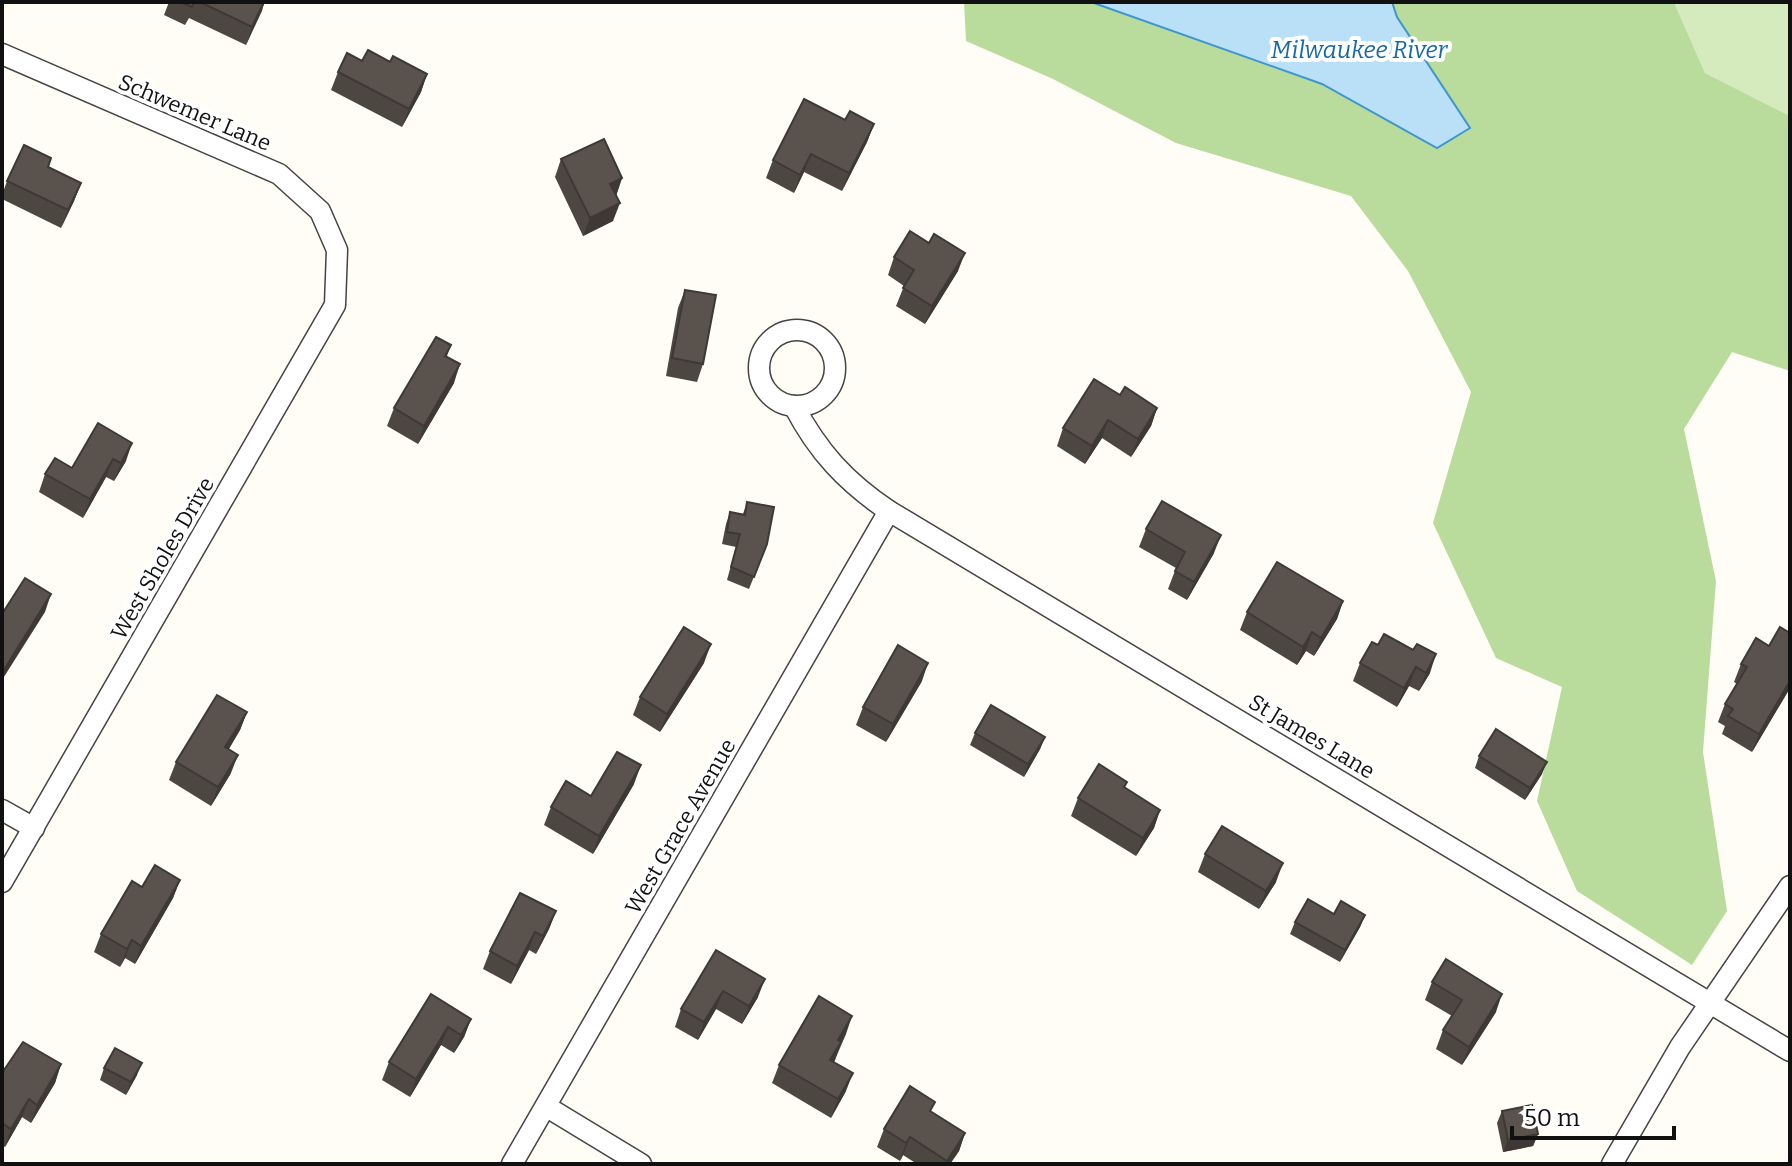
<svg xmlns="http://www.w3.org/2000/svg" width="1792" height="1166" font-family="Bitter,serif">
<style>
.green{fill:#d5ebbd}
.forest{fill:#b9dc9c}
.water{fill:#b9e0f7;stroke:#3f96cf;stroke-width:2}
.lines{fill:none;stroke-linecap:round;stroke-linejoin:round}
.street-casing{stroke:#444;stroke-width:23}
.street{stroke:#fff;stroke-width:20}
.wall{fill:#4d4742}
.shaded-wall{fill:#3f3936}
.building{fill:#5a524d;stroke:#3f3936;stroke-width:2}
.labels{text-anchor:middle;stroke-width:8;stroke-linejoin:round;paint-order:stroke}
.street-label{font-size:22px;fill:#111;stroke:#fff}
.water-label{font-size:24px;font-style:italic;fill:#1768a6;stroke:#fff}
</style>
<rect width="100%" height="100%" fill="#fffdf5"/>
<!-- green -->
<path class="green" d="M1674 2H1790V116L1705 73Z"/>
<!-- forest -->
<path class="forest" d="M964 2H1091L1141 17 1322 84 1437 147 1392 2H1674L1705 73 1790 116V371L1732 352 1684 429 1716 581 1703 752 1727 911 1692 965 1577 891 1537 801 1562 687 1496 658 1433 523 1471 392 1408 271 1351 196 1176 143 1053 79 966 41Z"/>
<!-- water -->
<path class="water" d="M1091 2H1392L1397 17 1470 128 1437 148 1322 84Z"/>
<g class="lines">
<defs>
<g id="street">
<path d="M2 54 279 174 320 211 337 250 335 305 2 882"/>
<circle cx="797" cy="368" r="38"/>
<path d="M794 406C818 452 846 482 889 511L1790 1051"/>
<path d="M2 810 34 828"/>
<path d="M547 1107 641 1164"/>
<path d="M512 1164 889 511"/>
<path d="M1612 1164 1680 1047 1790 886"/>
</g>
</defs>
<!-- street casing -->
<use href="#street" class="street-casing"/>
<!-- street -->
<use href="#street" class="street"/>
</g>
<!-- wall -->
<g class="wall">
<path d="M169 2H265L246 45 189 18 185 25 164 15Z"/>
<path d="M362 61 390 62 427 74 421 92 402 127 331 90 338 72Z"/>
<path d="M845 120 874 124 867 142 842 191 804 172 794 193 766 178 773 160Z"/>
<path d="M51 158 48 167 81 183 74 201 61 228 2 199V195L7 181Z"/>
<path d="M561 159 622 178 616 196 613 221 583 236 555 177Z"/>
<path d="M894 257 958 271 925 324 896 306 904 286 888 275Z"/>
<path d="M685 290 703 364 697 382 666 376 678 308Z"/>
<path d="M451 345 447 356 454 383 418 444 387 426 394 408Z"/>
<path d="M1120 395 1157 408 1151 426 1131 457 1102 438 1085 464 1057 446 1063 428Z"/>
<path d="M98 423 126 461 114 481 106 477 83 518 39 492 45 474 72 468Z"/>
<path d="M747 502 767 544 749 589 727 580 736 547 722 544 726 524 730 512 743 514Z"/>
<path d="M1146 529 1214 553 1187 600 1168 589 1176 568 1139 547Z"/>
<path d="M1343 601 1337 619 1314 656 1306 651 1297 665 1240 630 1247 612Z"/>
<path d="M1790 633V688L1752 752 1722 734 1725 726 1718 722 1725 704 1737 684 1734 682 1741 664Z"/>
<path d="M1372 642 1430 673 1419 691 1409 686 1397 707 1353 681 1360 663Z"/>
<path d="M704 663 660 732 633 715 640 697Z"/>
<path d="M922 681 886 742 856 725 863 707Z"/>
<path d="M247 712 240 730 229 749 231 773 211 806 169 780 176 762Z"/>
<path d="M975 733 1045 737 1040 749 1024 777 970 745Z"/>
<path d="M1479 756 1542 774 1525 800 1475 768Z"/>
<path d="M634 784 593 854 544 825 551 807Z"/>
<path d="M1125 788 1160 810 1154 828 1136 856 1071 816 1078 798Z"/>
<path d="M1205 854 1276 882 1259 909 1198 872Z"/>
<path d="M180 880 173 898 135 964 125 958 120 967 94 952 101 934 142 887Z"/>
<path d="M556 911 549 929 536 954 529 950 511 984 483 969 490 951Z"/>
<path d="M1365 915 1360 927 1340 962 1290 934 1295 922Z"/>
<path d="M716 950 758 997 742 1024 716 1009 698 1040 675 1027 681 1009Z"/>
<path d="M1432 982 1496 1012 1462 1065 1436 1049 1443 1030 1452 1016 1425 1000Z"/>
<path d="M431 994 471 1019 464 1037 454 1053 441 1045 410 1097 382 1080 389 1062Z"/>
<path d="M846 1034 834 1062 846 1091 831 1118 772 1083 779 1065Z"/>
<path d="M61 1064 55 1083 31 1123 22 1117 5 1147 2 1145V1073Z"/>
<path d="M104 1068 137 1075 126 1095 100 1080Z"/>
<path d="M1502 1111 1538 1134 1533 1146 1503 1152 1497 1123Z"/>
<path d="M932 1112 965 1133 959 1151 950 1164H917L903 1155 900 1161 877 1147 884 1129Z"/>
</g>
<!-- shaded-wall -->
<g class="shaded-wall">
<path d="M264 2 262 11 246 45 252 27Z"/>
<path d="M427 74 421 92 402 127 409 109Z"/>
<path d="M874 124 867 142 842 191 849 173Z"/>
<path d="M811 154 804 172 794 193 800 175Z"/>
<path d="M622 178 616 196 610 184Z"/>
<path d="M81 183 74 201 61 228 68 210Z"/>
<path d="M620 203 613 221 583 236 590 218Z"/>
<path d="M965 253 958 271 925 324 932 306Z"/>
<path d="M460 364 454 383 418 444 424 426Z"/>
<path d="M1157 408 1151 426 1131 457 1138 439Z"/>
<path d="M1108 420 1102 438 1085 464 1092 446Z"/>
<path d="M132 443 126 461 114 481 121 463Z"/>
<path d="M113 459 106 477 83 518 90 499Z"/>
<path d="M1221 535 1214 553 1187 600 1194 582Z"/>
<path d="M51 594 45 612 2 680V673Z"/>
<path d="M1343 601 1337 619 1314 656 1321 638Z"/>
<path d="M1312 632 1306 651 1297 665 1303 647Z"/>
<path d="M711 644 704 663 660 732 667 714Z"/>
<path d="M1436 654 1430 673 1419 691 1426 673Z"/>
<path d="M928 663 922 681 886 742 893 724Z"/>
<path d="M1416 667 1409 686 1397 707 1404 688Z"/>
<path d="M1790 681V688L1752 752 1759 734Z"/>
<path d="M247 712 240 730 219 765 225 747Z"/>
<path d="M1045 737 1040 749 1024 777 1028 764Z"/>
<path d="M238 755 231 773 211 806 218 787Z"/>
<path d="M1547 762 1542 774 1525 800 1530 788Z"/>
<path d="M641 765 634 784 593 854 599 836Z"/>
<path d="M1160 810 1154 828 1136 856 1143 838Z"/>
<path d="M1283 863 1276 882 1259 909 1266 891Z"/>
<path d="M180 880 173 898 135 964 141 946Z"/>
<path d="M556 911 549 929 536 954 543 936Z"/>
<path d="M1365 915 1360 927 1340 962 1345 950Z"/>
<path d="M535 932 529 950 511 984 517 966Z"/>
<path d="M132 940 125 958 120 967 127 949Z"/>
<path d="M765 979 758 997 742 1024 749 1006Z"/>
<path d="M723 991 716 1009 698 1040 704 1022Z"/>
<path d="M1502 994 1496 1012 1462 1065 1469 1047Z"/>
<path d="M852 1016 846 1034 838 1048 841 1042 835 1060 824 1078 838 1040Z"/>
<path d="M471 1019 464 1037 454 1053 461 1035Z"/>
<path d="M448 1027 441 1045 410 1097 416 1079Z"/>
<path d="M142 1063 137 1075 126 1095 131 1082Z"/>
<path d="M61 1064 55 1083 31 1123 37 1105Z"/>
<path d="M853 1073 846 1091 831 1118 838 1099Z"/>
<path d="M29 1099 22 1117 5 1147 11 1129Z"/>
<path d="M965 1133 959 1151 950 1164H946Z"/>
<path d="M1538 1134 1533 1146 1503 1152 1508 1140Z"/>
<path d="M910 1137 903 1155 900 1161 906 1143Z"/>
</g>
<!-- building -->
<g class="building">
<path d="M180 2H194L192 7Z"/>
<path d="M200 2H264L252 27Z"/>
<path d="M368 50 390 62 393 56 427 74 409 109 338 72 347 53 362 61Z"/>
<path d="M804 99 845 120 850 111 874 124 849 173 811 154 800 175 773 160Z"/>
<path d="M604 139 622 178 610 184 620 203 590 218 561 159Z"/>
<path d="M24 145 51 158 48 167 81 183 68 210 7 181Z"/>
<path d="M910 231 929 243 934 234 965 253 932 306 903 288 914 270 894 257Z"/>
<path d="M685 290 716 295 703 364 672 358Z"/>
<path d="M436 337 451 345 445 356 460 364 424 426 394 408Z"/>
<path d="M1094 379 1120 395 1125 387 1157 408 1138 439 1108 420 1092 446 1063 428Z"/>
<path d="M98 423 132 443 121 463 113 459 90 499 45 474 55 458 72 468Z"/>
<path d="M1162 501 1221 535 1194 582 1175 571 1185 552 1146 529Z"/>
<path d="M747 502 774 507 767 544 754 577 731 567 740 534 727 532 730 512 745 515Z"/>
<path d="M1277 562 1343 601 1321 638 1312 632 1303 647 1247 612Z"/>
<path d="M25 578 51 594 2 673V614Z"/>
<path d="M684 627 711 644 667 714 640 697Z"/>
<path d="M1780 627 1790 633V681L1759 734 1728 716 1733 709 1725 704 1747 667 1741 664 1756 638 1769 646Z"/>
<path d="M1384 634 1413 650 1417 644 1436 654 1426 673 1416 667 1404 688 1360 663 1372 642 1378 645Z"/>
<path d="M898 645 928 663 893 724 863 707Z"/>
<path d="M217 695 247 712 225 747 238 755 218 787 176 762Z"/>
<path d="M991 705 1045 737 1028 764 975 733Z"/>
<path d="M1496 729 1547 762 1530 788 1479 756Z"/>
<path d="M617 752 641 765 599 836 551 807 566 781 591 796Z"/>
<path d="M1099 764 1127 782 1124 787 1160 810 1143 838 1078 798Z"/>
<path d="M1222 826 1283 863 1266 891 1205 854Z"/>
<path d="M155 865 180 880 141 946 132 940 127 949 101 934 132 881 142 887Z"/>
<path d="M520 893 556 911 543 936 535 932 517 966 490 951Z"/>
<path d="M1308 899 1334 914 1341 901 1365 915 1345 950 1295 922Z"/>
<path d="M716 950 765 979 749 1006 723 991 704 1022 681 1009Z"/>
<path d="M1446 959 1502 994 1469 1047 1443 1030 1462 1000 1432 982Z"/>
<path d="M431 994 471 1019 461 1035 448 1027 416 1079 389 1062Z"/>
<path d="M819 996 852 1016 838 1040 841 1042 830 1060 853 1073 838 1099 779 1065Z"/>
<path d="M23 1042 61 1064 37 1105 29 1099 11 1129 2 1123V1073Z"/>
<path d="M115 1048 142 1063 131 1082 104 1068Z"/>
<path d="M910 1086 935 1102 930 1111 965 1133 947 1161 910 1137 906 1143 884 1129Z"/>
<path d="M1532 1105 1538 1134 1508 1140 1502 1111Z"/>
</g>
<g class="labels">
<!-- street labels -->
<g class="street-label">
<text transform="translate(195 112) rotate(23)" y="8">Schwemer Lane</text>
<text transform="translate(162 558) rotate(-60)" y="8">West Sholes Drive</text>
<text transform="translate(1312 736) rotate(31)" y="8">St James Lane</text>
<text transform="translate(680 826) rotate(-60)" y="8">West Grace Avenue</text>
</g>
<!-- water labels -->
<g class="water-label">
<text x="1359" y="58">Milwaukee River</text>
</g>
</g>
<!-- border -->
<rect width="1792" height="1166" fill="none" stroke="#111111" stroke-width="8"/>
<!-- scale -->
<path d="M1512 1126v12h162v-12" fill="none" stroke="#111111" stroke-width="4"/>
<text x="1524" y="1126" font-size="24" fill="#111111" stroke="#ffffff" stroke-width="6" paint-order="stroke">50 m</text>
</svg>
